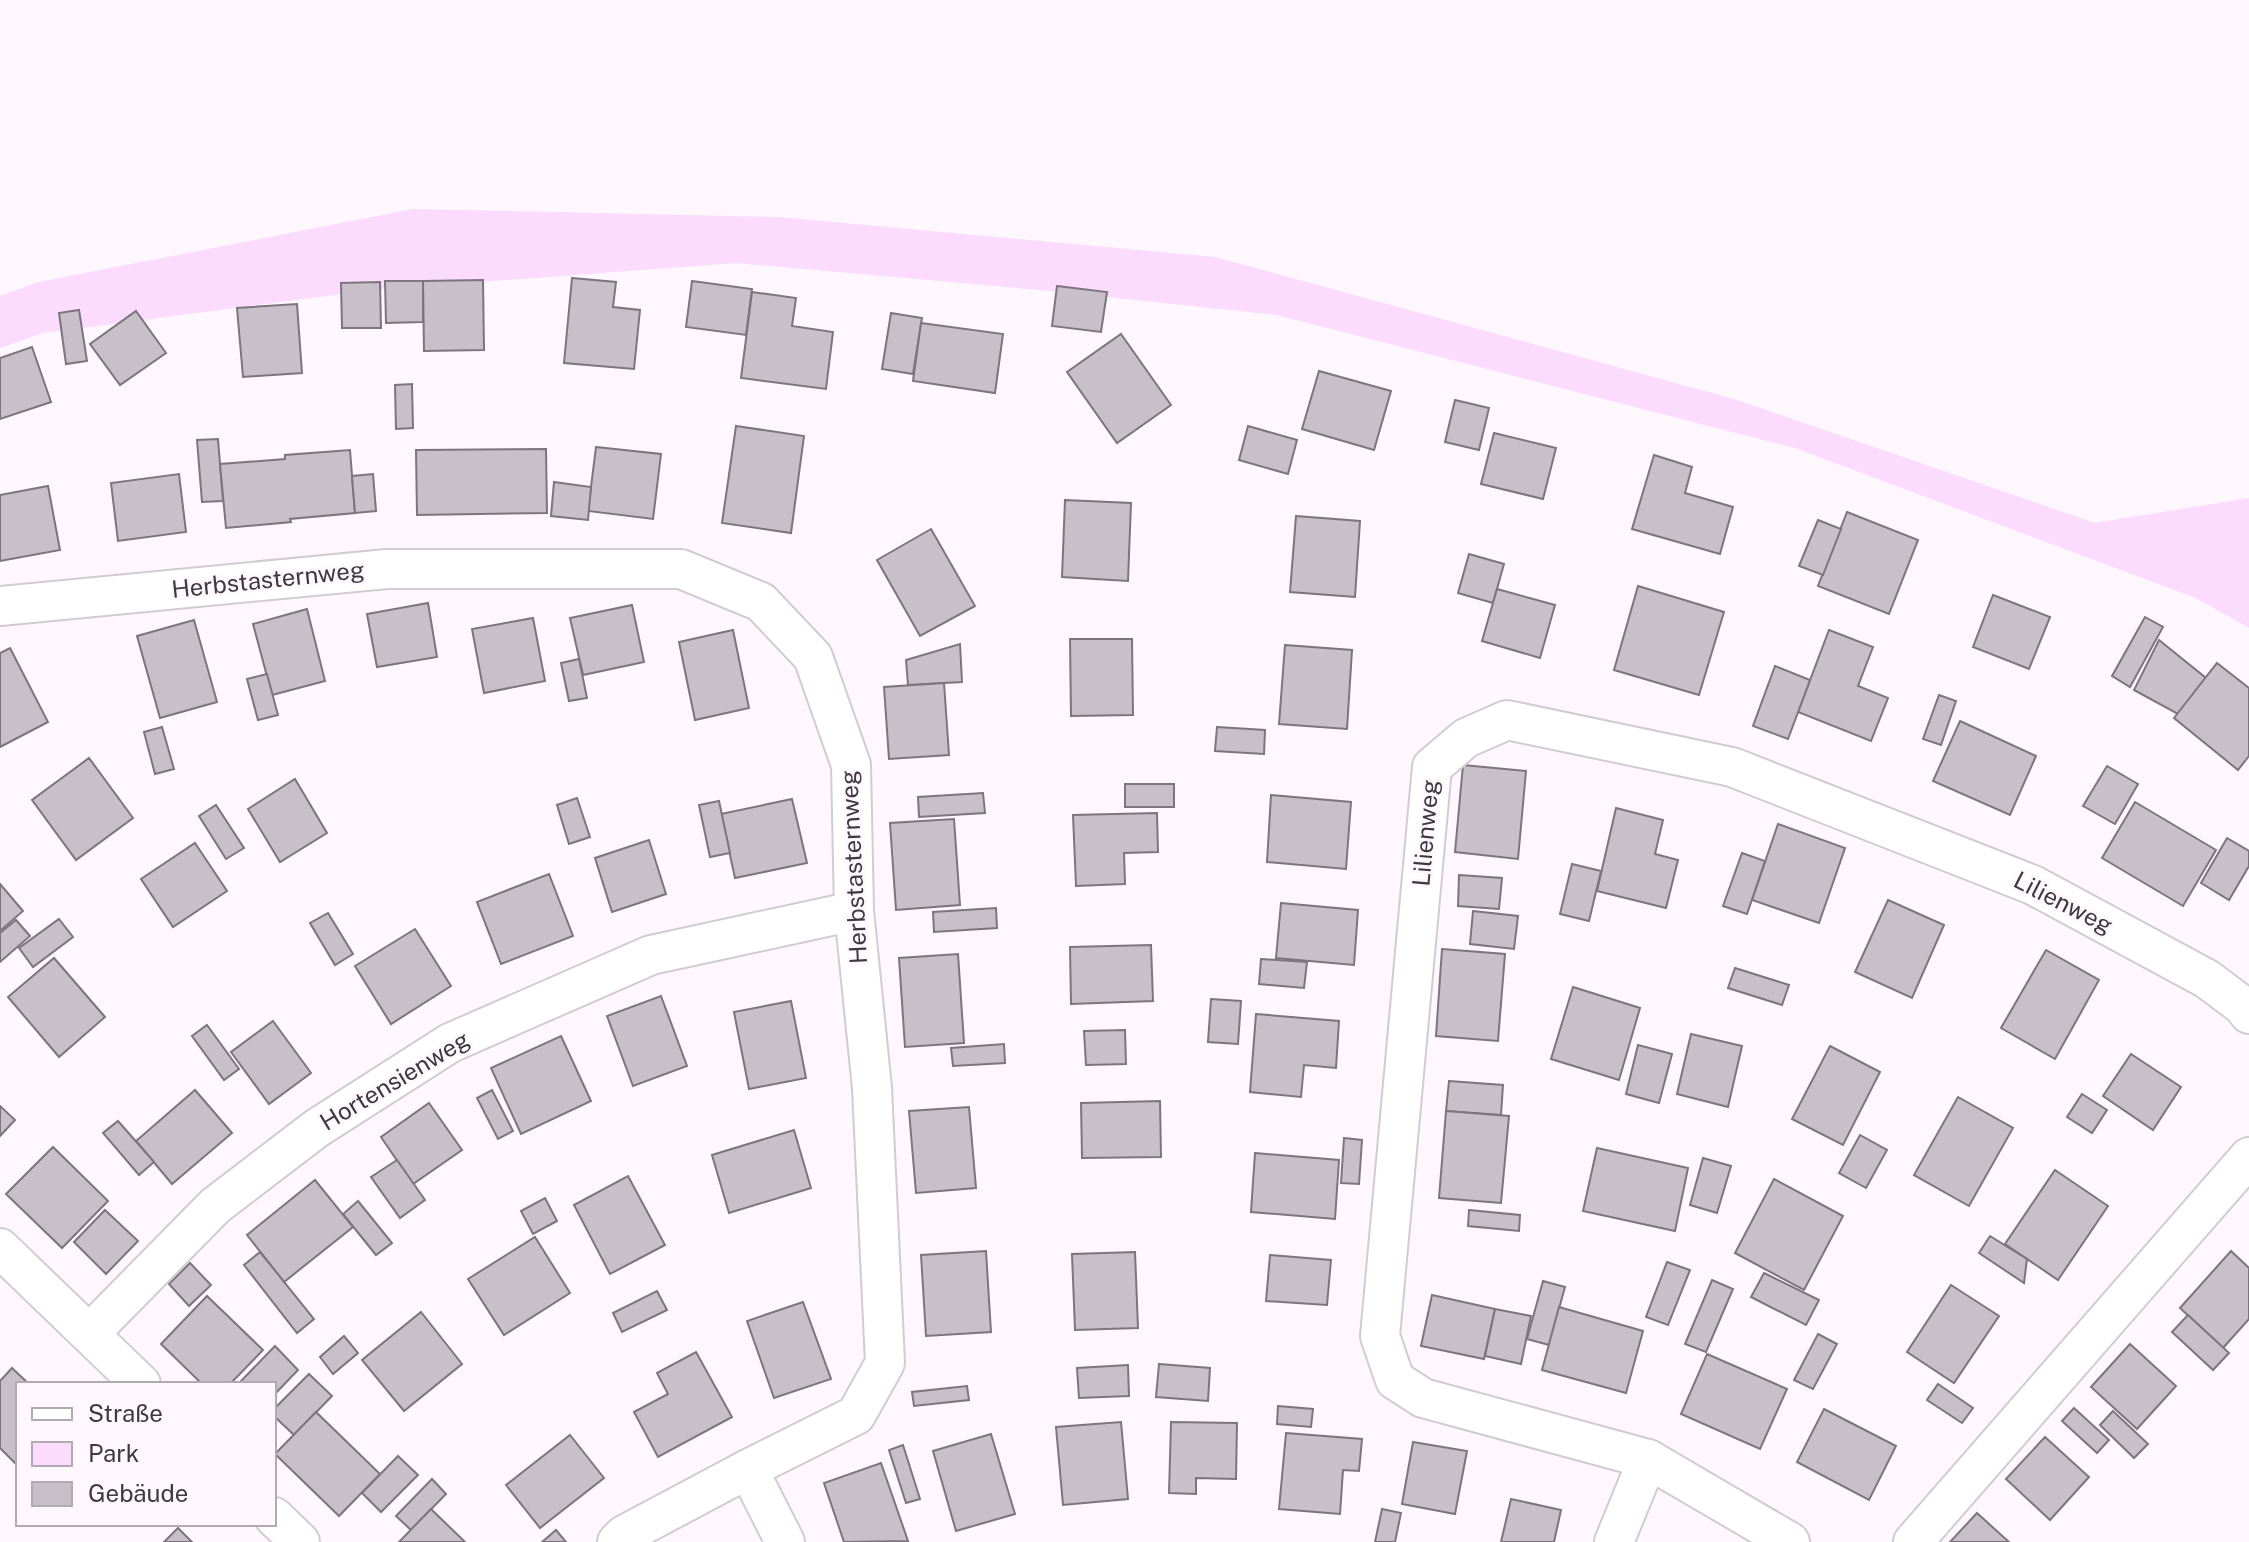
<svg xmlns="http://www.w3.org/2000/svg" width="2249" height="1542" font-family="'Public Sans',sans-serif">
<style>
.green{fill:#fbdbfe}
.building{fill:#c8c0c9;stroke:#7c757d;stroke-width:2}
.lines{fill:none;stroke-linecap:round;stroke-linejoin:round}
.minor-casing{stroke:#d3cbd4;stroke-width:42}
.minor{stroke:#fff;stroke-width:38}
.labels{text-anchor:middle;stroke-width:6;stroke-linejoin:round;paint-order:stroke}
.street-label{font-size:24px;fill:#3d3a3d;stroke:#fef7fe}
</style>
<rect width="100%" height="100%" fill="#fef7fe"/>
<!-- green -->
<path class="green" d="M413 209 779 217 1215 257 1734 399 2095 523 2249 498V628L2196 598 1795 448 1277 315 1051 291 736 263 373 290 43 333 0 348V296L39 282Z"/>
<!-- building -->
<g class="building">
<path d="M572 278 616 282 613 307 640 310 634 369 564 363Z"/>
<path d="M483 280 484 350 424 351 423 281Z"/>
<path d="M385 281H423V322L386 323Z"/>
<path d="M692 281 752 289 746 335 686 327Z"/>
<path d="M380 282 381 328H342L341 283Z"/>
<path d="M1057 286 1107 292 1101 332 1052 326Z"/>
<path d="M752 292 796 298 792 326 833 332 826 389 741 378Z"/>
<path d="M297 304 302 373 243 377 237 308Z"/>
<path d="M79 310 87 361 66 364 59 313Z"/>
<path d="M136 311 166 353 120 385 90 344Z"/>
<path d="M891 313 922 318 913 374 882 369Z"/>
<path d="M921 323 1003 334 995 393 913 381Z"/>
<path d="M1121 334 1171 405 1117 443 1067 372Z"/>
<path d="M32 347 51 402 0 419V358Z"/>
<path d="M1319 371 1391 391 1374 450 1302 429Z"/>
<path d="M412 384 413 428 396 429 395 385Z"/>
<path d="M1455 400 1489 408 1479 450 1445 442Z"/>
<path d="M736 426 804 436 791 533 722 523Z"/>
<path d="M1248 426 1297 440 1288 474 1239 460Z"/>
<path d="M1494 433 1556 448 1543 499 1481 484Z"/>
<path d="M218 439 223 501 202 502 197 440Z"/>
<path d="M596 447 661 454 653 519 588 511Z"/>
<path d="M546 449 547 513 417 515 416 450Z"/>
<path d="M350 450 355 513 290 519 291 522 226 528 220 464 285 459V455Z"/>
<path d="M1654 455 1692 467 1685 493 1733 507 1720 554 1632 529Z"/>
<path d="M179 474 186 532 118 541 111 483Z"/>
<path d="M373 474 376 511 355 513 352 476Z"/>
<path d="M554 482 591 487 588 520 551 516Z"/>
<path d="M48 486 60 550 0 561V495Z"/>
<path d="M1065 500 1131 503 1128 581 1062 577Z"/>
<path d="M1847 512 1918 540 1889 614 1818 586Z"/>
<path d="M1296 516 1360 521 1355 597 1290 592Z"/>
<path d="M1818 520 1841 529 1823 575 1799 566Z"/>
<path d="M931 529 975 606 920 636 877 560Z"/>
<path d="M1469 554 1504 564 1493 603 1458 593Z"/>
<path d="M1638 586 1724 612 1699 695 1614 670Z"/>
<path d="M1497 589 1555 605 1540 658 1482 641Z"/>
<path d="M1993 595 2050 617 2029 669 1973 647Z"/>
<path d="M428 603 437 657 377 667 367 614Z"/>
<path d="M632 605 644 662 583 675 570 618Z"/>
<path d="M307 609 325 681 272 695 253 624Z"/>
<path d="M2145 617 2163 627 2130 687 2112 676Z"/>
<path d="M533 618 545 681 484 693 472 629Z"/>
<path d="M194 620 217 702 160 718 137 636Z"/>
<path d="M733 630 749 708 695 720 679 642Z"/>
<path d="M1829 630 1873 647 1858 686 1888 698 1871 741 1798 712Z"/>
<path d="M1070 639H1132L1133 715 1071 716Z"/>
<path d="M2159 640 2206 678 2178 714 2134 690Z"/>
<path d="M960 644 962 682 908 685 906 660Z"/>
<path d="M1285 645 1352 650 1347 729 1279 724Z"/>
<path d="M10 648 48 722 0 747V653Z"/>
<path d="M579 659 587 698 569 701 561 663Z"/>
<path d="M2217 663 2249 688V756L2238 770 2174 718Z"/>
<path d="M1775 666 1810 680 1788 739 1753 726Z"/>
<path d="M267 674 278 715 258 720 247 679Z"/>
<path d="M944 683 949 755 889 759 884 687Z"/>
<path d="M1939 695 1956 701 1941 745 1923 739Z"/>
<path d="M1960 721 2036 756 2010 815 1933 781Z"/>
<path d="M162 727 174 769 155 774 144 732Z"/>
<path d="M1217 727 1265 730 1264 754 1215 751Z"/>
<path d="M89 758 133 818 76 860 32 800Z"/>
<path d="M1463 765 1526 771 1518 859 1455 852Z"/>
<path d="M2107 766 2138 784 2115 824 2083 806Z"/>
<path d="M295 779 327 833 280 862 248 809Z"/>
<rect x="1125" y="784" width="49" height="23"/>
<path d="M983 793 985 813 919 817 918 797Z"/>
<path d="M1271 795 1351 802 1346 869 1267 862Z"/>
<path d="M577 798 590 837 569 844 557 805Z"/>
<path d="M792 799 807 863 735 878 721 814Z"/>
<path d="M719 801 730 853 710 857 699 805Z"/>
<path d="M2135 802 2216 850 2183 906 2102 858Z"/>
<path d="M216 805 244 848 226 859 199 816Z"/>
<path d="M1616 808 1663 820 1655 854 1678 860 1666 908 1597 891Z"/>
<path d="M1157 813 1158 852 1124 853 1125 884 1076 886 1073 815Z"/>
<path d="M954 819 960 905 896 910 890 823Z"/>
<path d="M1778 824 1845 848 1819 923 1752 900Z"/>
<path d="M2227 838 2249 851V866L2229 900 2201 883Z"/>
<path d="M649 840 666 894 612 912 595 858Z"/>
<path d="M195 843 227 891 173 927 141 879Z"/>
<path d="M1742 853 1765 861 1747 914 1723 906Z"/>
<path d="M1572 864 1601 871 1589 921 1560 914Z"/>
<path d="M549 874 573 936 501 964 477 902Z"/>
<path d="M1459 875 1502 878 1499 909 1458 906Z"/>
<path d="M0 884 23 911 0 931Z"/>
<path d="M1888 900 1944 925 1912 998 1855 972Z"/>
<path d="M1281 903 1358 910 1354 965 1276 958Z"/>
<path d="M996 908 997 928 934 932 933 912Z"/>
<path d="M1473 911 1518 916 1514 949 1470 944Z"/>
<path d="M328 913 353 954 335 965 310 923Z"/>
<path d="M59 919 73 937 33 967 19 948Z"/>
<path d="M16 920 30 936 0 962V933Z"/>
<path d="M415 929 451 986 391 1024 355 966Z"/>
<path d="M1151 945 1153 1001 1071 1004 1070 947Z"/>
<path d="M1442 949 1505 954 1498 1041 1436 1036Z"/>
<path d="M2046 950 2099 980 2055 1059 2001 1028Z"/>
<path d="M958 954 964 1043 905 1047 899 958Z"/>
<path d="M54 958 105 1017 59 1057 8 997Z"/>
<path d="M1261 959 1307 962 1304 988 1259 984Z"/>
<path d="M1735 968 1789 985 1782 1005 1728 988Z"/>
<path d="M1573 987 1640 1008 1619 1080 1551 1059Z"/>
<path d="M661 996 687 1066 633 1086 607 1016Z"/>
<path d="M1211 999 1241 1001 1238 1044 1208 1042Z"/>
<path d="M791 1001 806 1078 749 1089 734 1012Z"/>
<path d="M1256 1014 1339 1021 1336 1068 1304 1065 1301 1097 1250 1092Z"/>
<path d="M273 1021 311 1073 269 1104 231 1052Z"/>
<path d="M207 1025 239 1069 224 1080 192 1036Z"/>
<path d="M1125 1030 1126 1064 1086 1065 1084 1031Z"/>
<path d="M1691 1034 1742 1046 1728 1107 1677 1094Z"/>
<path d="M561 1036 591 1101 521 1134 491 1068Z"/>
<path d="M1004 1044 1005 1063 953 1066 951 1048Z"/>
<path d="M1638 1045 1672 1054 1659 1103 1626 1094Z"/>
<path d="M1830 1046 1880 1072 1843 1145 1792 1119Z"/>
<path d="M2131 1054 2181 1087 2153 1130 2103 1096Z"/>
<path d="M1449 1081 1503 1085 1501 1115 1446 1111Z"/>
<path d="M195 1090 232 1133 172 1184 136 1141Z"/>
<path d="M492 1090 513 1131 498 1139 477 1098Z"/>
<path d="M2082 1094 2107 1110 2092 1133 2067 1117Z"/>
<path d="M1958 1097 2013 1128 1969 1206 1914 1175Z"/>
<path d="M1160 1101 1161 1157 1082 1158 1081 1103Z"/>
<path d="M429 1103 462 1150 413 1184 381 1137Z"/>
<path d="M0 1106 15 1120 0 1136Z"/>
<path d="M969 1107 976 1188 916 1193 909 1111Z"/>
<path d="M1446 1111 1509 1116 1501 1203 1439 1198Z"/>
<path d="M118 1121 154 1162 139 1175 103 1133Z"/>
<path d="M794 1130 811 1188 729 1213 712 1155Z"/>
<path d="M1860 1135 1887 1150 1866 1188 1839 1173Z"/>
<path d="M1344 1138 1362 1140 1359 1184 1341 1183Z"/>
<path d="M53 1147 108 1201 62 1248 6 1194Z"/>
<path d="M1597 1148 1688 1168 1675 1231 1583 1211Z"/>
<path d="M1255 1153 1339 1160 1335 1219 1251 1212Z"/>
<path d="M1703 1158 1731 1166 1717 1213 1690 1205Z"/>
<path d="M397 1160 425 1200 400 1218 371 1177Z"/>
<path d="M2055 1170 2108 1206 2058 1280 2005 1244Z"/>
<path d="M628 1176 665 1245 610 1274 574 1205Z"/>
<path d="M1774 1179 1843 1216 1804 1290 1735 1253Z"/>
<path d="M315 1180 353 1227 284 1282 247 1235Z"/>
<path d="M545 1198 557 1221 533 1234 521 1211Z"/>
<path d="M358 1201 392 1243 376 1255 343 1214Z"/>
<path d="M105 1210 138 1241 106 1274 74 1242Z"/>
<path d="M1469 1210 1520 1215 1519 1231 1468 1226Z"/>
<path d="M1990 1236 2027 1259 2024 1283 1979 1253Z"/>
<path d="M535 1237 570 1293 504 1335 468 1279Z"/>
<path d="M986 1251 991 1332 926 1336 921 1255Z"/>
<path d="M2231 1251 2249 1268V1319L2223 1348 2180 1308Z"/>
<path d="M260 1252 314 1319 297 1333 244 1265Z"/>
<path d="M1135 1252 1138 1328 1075 1330 1072 1254Z"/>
<path d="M1270 1255 1331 1260 1327 1305 1266 1301Z"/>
<path d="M1667 1262 1690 1270 1668 1325 1646 1317Z"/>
<path d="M190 1263 211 1285 189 1306 169 1284Z"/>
<path d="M1764 1273 1819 1300 1806 1325 1751 1297Z"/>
<path d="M1712 1280 1733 1289 1706 1352 1685 1344Z"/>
<path d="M1543 1281 1565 1287 1549 1345 1527 1339Z"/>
<path d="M1951 1285 1999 1316 1954 1383 1907 1352Z"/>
<path d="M657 1291 667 1310 622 1332 613 1313Z"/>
<path d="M1432 1295 1495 1309 1484 1359 1421 1346Z"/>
<path d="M207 1296 263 1350 230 1384H202L161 1344Z"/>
<path d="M803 1302 831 1379 774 1398 747 1321Z"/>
<path d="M1559 1307 1643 1331 1626 1393 1542 1370Z"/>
<path d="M1495 1309 1531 1316 1521 1364 1485 1356Z"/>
<path d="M421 1312 462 1364 404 1411 362 1360Z"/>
<path d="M2188 1315 2229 1353 2213 1370 2172 1332Z"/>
<path d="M1818 1334 1837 1344 1813 1389 1794 1380Z"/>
<path d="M344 1336 358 1353 333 1374 320 1357Z"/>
<path d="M2130 1344 2176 1386 2137 1429 2091 1387Z"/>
<path d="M275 1346 298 1370 274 1395V1384H243L241 1381Z"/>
<path d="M696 1352 732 1417 658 1457 634 1412 668 1394 657 1373Z"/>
<path d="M1707 1354 1787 1389 1760 1449 1681 1414Z"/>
<path d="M1159 1364 1210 1368 1208 1401 1156 1397Z"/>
<path d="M1128 1365 1129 1396 1079 1398 1077 1368Z"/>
<path d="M12 1368 29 1384H18V1466L0 1448V1381Z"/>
<path d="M309 1374 332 1396 294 1435 274 1416V1409Z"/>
<path d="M1938 1384 1973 1408 1962 1423 1927 1400Z"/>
<path d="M967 1386 969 1400 914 1406 912 1392Z"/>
<path d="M1278 1406 1313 1409 1311 1427 1277 1424Z"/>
<path d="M2074 1408 2109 1440 2097 1453 2062 1421Z"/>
<path d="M1824 1409 1896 1446 1869 1500 1797 1462Z"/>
<path d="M2113 1411 2148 1444 2134 1458 2100 1425Z"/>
<path d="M316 1412 380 1474 339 1516 275 1454Z"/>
<path d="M1121 1422 1128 1499 1063 1505 1056 1427Z"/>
<path d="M1171 1422 1237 1423 1236 1479 1196 1478V1494L1169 1493Z"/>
<path d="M1286 1433 1362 1439 1359 1471 1343 1470 1340 1514 1279 1509Z"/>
<path d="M991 1434 1015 1514 956 1531 933 1451Z"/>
<path d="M570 1435 604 1478 540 1528 506 1485Z"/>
<path d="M2045 1437 2089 1477 2050 1520 2006 1479Z"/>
<path d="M1413 1442 1467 1451 1455 1514 1402 1504Z"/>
<path d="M903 1445 920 1499 906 1503 889 1450Z"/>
<path d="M398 1456 418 1475 381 1512 362 1493Z"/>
<path d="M881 1463 908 1541 844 1542 824 1483Z"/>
<path d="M432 1479 446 1494 411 1530 396 1516Z"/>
<path d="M1511 1499 1561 1510 1554 1542H1501Z"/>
<path d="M431 1509 465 1542H399Z"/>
<path d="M1382 1509 1401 1513 1395 1542H1375Z"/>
<path d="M1977 1513 2009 1542H1950Z"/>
<path d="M178 1528 192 1542H164Z"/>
<path d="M556 1530 566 1542H542Z"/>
</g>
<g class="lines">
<defs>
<g id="minor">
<path d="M0 606 387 569H681L761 602 813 657 851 765 854 911 872 1088 885 1363 856 1415 748 1469 624 1535 617 1542"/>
<path d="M0 1248 141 1384"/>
<path d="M90 1333 215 1206 317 1128 450 1043 651 955 854 911"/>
<path d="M748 1469 785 1542"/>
<path d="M274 1517 300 1542"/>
<path d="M1614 1542 1648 1459"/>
<path d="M1790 1542 1648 1459 1423 1398 1395 1380 1380 1336 1432 767 1466 738 1507 720 1732 767 2033 885 2207 979 2243 1006 2249 1014"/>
<path d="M1913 1542 2249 1157"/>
</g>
</defs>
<!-- minor casing -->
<use href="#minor" class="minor-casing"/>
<!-- minor -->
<use href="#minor" class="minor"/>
</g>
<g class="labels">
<!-- street labels -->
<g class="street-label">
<text transform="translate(268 580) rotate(-6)" y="8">Herbstasternweg</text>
<text transform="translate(1426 833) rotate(-85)" y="8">Lilienweg</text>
<text transform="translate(854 867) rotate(-93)" y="8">Herbstasternweg</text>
<text transform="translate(2063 903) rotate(27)" y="8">Lilienweg</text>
<text transform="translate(395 1081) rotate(-31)" y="8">Hortensienweg</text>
</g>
</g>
<!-- legend -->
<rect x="16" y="1382" width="260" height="144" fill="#fef7fe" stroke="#b1abb1" stroke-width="2"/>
<rect x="32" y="1408" width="40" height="12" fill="#ffffff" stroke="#b1abb1" stroke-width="2"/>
<text x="88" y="1422" font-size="24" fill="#3d3a3d">Straße</text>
<rect x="32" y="1442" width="40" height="24" fill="#fbdbfe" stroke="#b1abb1" stroke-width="2"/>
<text x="88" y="1462" font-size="24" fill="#3d3a3d">Park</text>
<rect x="32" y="1482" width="40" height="24" fill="#c8c0c9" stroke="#b1abb1" stroke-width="2"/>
<text x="88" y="1502" font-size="24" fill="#3d3a3d">Gebäude</text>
</svg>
